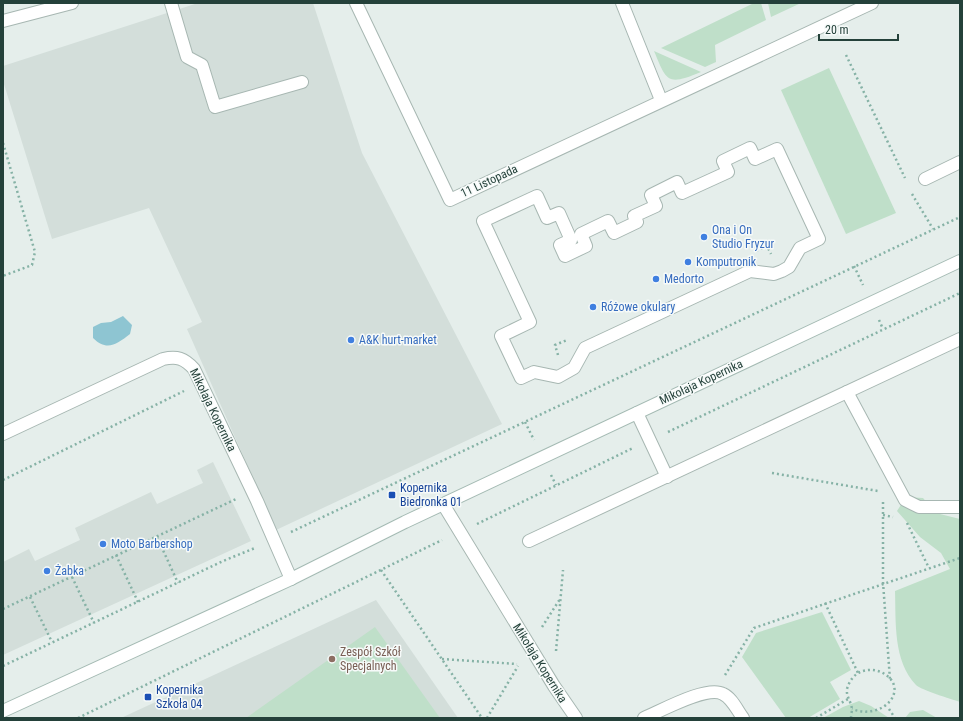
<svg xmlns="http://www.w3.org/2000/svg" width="963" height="721" font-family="'Roboto Condensed',sans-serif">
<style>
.built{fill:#d3deda}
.green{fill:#bfdfc9}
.water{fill:#8ec5d2}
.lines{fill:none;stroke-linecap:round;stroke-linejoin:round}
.lane-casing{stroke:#a7b7b2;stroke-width:14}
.street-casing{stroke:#a7b7b2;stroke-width:14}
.secondary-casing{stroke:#a4bab3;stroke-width:14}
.path{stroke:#86b2a6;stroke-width:2.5;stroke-dasharray:2 3;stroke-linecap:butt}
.lane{stroke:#fff;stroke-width:12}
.street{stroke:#fff;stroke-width:12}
.secondary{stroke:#fff;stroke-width:12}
.shop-dot{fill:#3f7fe0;stroke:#f6faf9;stroke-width:1.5}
.transit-dot{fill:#1a4fb4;stroke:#f6faf9;stroke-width:1.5}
.education-dot{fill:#8d6e63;stroke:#f6faf9;stroke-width:1.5}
.labels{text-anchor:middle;stroke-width:3;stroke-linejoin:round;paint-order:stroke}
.street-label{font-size:12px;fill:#24413a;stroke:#f6faf9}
.shop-label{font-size:12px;fill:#366cbe;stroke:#f6faf9;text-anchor:start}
.transit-label{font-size:12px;fill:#164399;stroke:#f6faf9;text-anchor:start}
.education-label{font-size:12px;fill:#785e54;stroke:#f6faf9;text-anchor:start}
</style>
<rect width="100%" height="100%" fill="#e5eeeb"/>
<!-- built -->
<g class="built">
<path d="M198 3H313L362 153 502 424 276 530 187 329 202 322 149 208 52 239 3 81V66Z"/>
<path d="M213 462 251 541 3 655V562L29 549 35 561 80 540 75 528 151 492 157 504 203 483 197 470Z"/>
<path d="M376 600 458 718H121Z"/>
</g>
<!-- green -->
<g class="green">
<path d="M754 3H761L766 20 715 45 716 62 705 67 661 48Z"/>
<path d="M768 3H801L771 17Z"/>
<path d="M654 51 701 72C667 86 667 82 654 51Z"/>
<path d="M829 68 896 213 846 234 781 90Z"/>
<path d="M906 497 923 498 936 513 960 519V702C951 699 921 690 916 685 893 661 896 622 895 591L950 569 941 553 920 537 897 511Z"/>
<path d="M822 612 851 670 830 682 840 699 808 718H786L742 657 756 633Z"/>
<path d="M375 627 440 718H246Z"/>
<path d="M859 701 871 706 889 718H823L843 707Z"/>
<path d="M923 710 937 718H905L910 712Z"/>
</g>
<!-- water -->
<path class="water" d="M123 316 132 325 130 334C117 344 107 352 93 338V327L101 323 111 322Z"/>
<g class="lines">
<defs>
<g id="lane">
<path d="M171 3 187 57 202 65 215 107 302 82"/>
<path d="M925 179 960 162"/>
</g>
<g id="street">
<path d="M356 3 450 200 872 3"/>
<path d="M622 3 661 100"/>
<path d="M3 21 72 3"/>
<path d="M750 148 755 159 777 149 819 239 800 248 789 267 782 271 774 274 750 271 585 348 574 368 558 377 534 372 521 378 501 336 530 322 483 221 537 196 547 218 559 213 571 240 560 245 565 256 586 246 581 234 608 221 614 233 637 222 634 216 656 206 651 195 677 182 682 193 728 172 723 161Z"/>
<path d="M847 392 905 500 919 507H960"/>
<path d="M637 413 667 477"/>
<path d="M3 434 163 359C177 356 184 358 194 369L257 501 291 579"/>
<path d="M443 504 554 686 576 718"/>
<path d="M529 541 960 339"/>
<path d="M644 718C661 711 707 685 723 694 732 698 737 710 743 718"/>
</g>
<path id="secondary" d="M3 711 291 579 405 522 960 261"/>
</defs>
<!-- lane casing -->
<use href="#lane" class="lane-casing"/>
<!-- street casing -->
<use href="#street" class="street-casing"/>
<!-- secondary casing -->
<use href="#secondary" class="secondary-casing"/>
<!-- path -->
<g class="path">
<path d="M846 55 905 178"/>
<path d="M3 143 35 252 32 265 3 276"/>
<path d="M912 194 933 229"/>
<path d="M756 251 767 246 771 254"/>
<path d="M854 266 863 285"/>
<path d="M879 320 883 329"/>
<path d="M558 355 555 345 567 340"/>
<path d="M525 422 534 440"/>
<path d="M668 432 960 293"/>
<path d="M772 473 878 491"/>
<path d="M551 475 556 485"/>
<path d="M3 480 184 391"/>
<path d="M883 502V582L890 680"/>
<path d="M883 515 893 517"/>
<path d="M907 523 929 568"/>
<path d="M477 524 633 448"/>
<path d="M291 532 960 217"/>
<path d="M157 537 178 583"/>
<path d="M116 555 138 602"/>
<path d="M381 570 482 718"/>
<path d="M72 577 94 623"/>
<path d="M30 597 52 642"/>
<path d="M825 603 858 673"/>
<path d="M3 609 236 499"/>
<path d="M542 627 560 599"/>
<path d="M556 651 563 570"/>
<path d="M442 659 517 664"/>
<path d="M3 666 223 561 255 548"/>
<path d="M725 675 754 628 960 558"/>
<path d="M889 709 895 718"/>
<path d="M78 718 442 540"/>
<path d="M487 718 518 666"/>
<path d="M816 718 848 699"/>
<path d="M851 718C851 715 852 711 852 709 851 701 846 697 847 689 849 681 855 673 863 671 870 669 877 670 883 673 911 689 883 721 852 709"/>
</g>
<!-- lane -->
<use href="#lane" class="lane"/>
<!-- street -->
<use href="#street" class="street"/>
<!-- secondary -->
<use href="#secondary" class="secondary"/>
</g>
<!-- markers -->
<g class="shop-dot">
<circle cx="704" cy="237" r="4"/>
<circle cx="688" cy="262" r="4"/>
<circle cx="656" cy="279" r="4"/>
<circle cx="593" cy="307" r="4"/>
<circle cx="351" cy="340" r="4"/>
<circle cx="103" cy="544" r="4"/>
<circle cx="47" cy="571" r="4"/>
</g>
<g class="transit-dot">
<rect x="388" y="491" width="8" height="8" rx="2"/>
<rect x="144" y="693" width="8" height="8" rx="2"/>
</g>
<circle class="education-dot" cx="332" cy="659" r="4"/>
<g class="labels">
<!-- street labels -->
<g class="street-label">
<text transform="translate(489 181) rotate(-25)" y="4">11 Listopada</text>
<text transform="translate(701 382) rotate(-25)" y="4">Mikołaja Kopernika</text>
<text transform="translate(213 410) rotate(64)" y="4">Mikołaja Kopernika</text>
<text transform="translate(540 663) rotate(58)" y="4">Mikołaja Kopernika</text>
</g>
<!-- shop labels -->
<g class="shop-label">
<text x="712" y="234">Ona i On<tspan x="712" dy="14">Studio Fryzur</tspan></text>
<text x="696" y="266">Komputronik</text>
<text x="664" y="283">Medorto</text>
<text x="601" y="311">Różowe okulary</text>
<text x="359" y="344">A&amp;K hurt-market</text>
<text x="111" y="548">Moto Barbershop</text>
<text x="55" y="575">Żabka</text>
</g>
<!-- transit labels -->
<g class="transit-label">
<text x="400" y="492">Kopernika<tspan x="400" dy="14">Biedronka 01</tspan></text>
<text x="156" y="694">Kopernika<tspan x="156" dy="14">Szkoła 04</tspan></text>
</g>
<!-- education labels -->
<g class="education-label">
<text x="340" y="656">Zespół Szkół<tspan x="340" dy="14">Specjalnych</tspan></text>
</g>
</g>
<!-- border -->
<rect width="963" height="721" fill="none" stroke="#24413a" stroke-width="8"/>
<!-- scale -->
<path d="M819 34v6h79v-6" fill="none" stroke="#24413a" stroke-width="2"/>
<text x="825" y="34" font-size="12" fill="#24413a" stroke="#f6faf9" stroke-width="3" paint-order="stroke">20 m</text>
</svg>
